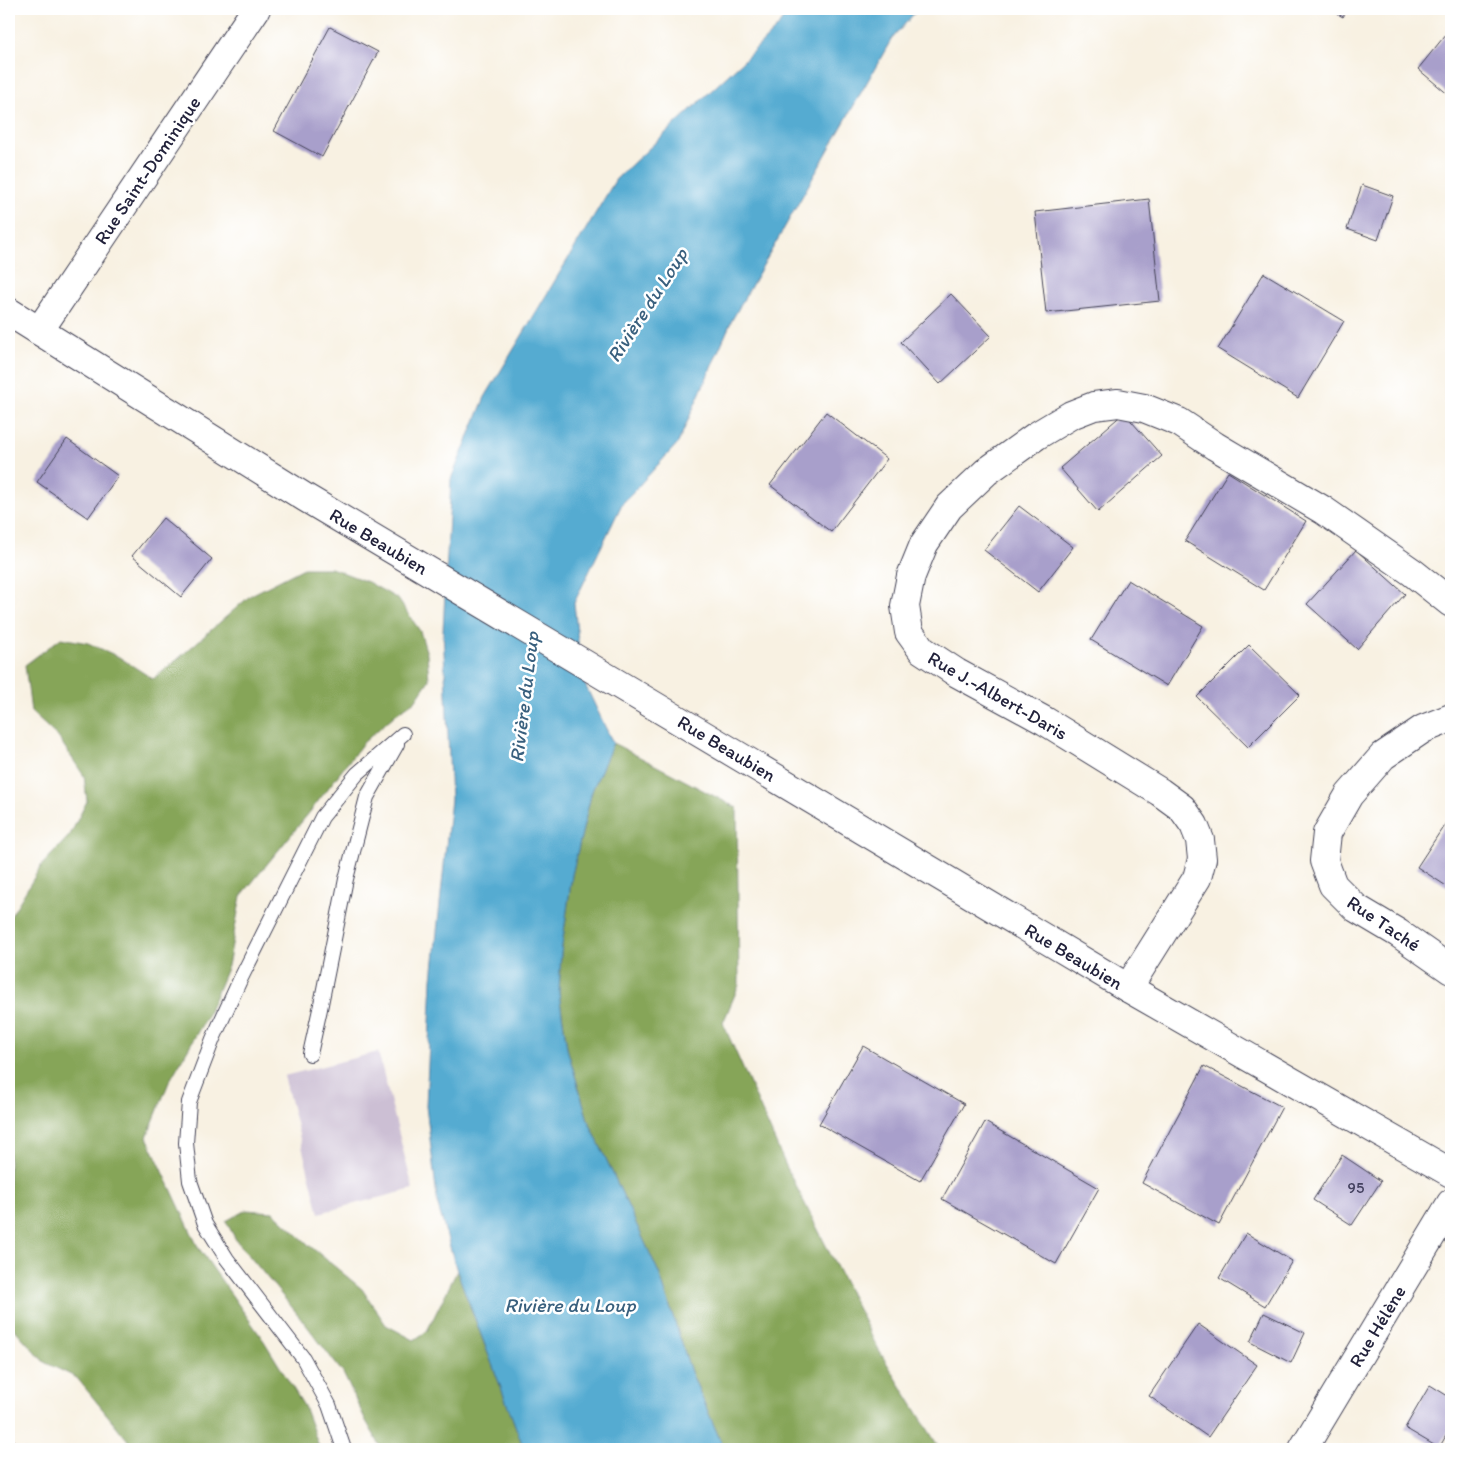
<svg xmlns="http://www.w3.org/2000/svg" width="1460" height="1458" font-family="Itim,sans-serif">
<style>
.industrial{fill:#ccbfd4}
.forest{fill:#86a558;stroke:#54644a}
.water{fill:#55abd1;stroke:#3c6686}
.building{fill:#a89fcb}
.lines{fill:none;stroke-linecap:round;stroke-linejoin:round}
.lane-casing{stroke:#424154;stroke-width:16}
.street-casing{stroke:#424154;stroke-width:30}
.secondary-casing{stroke:#424154;stroke-width:30}
.lane{stroke:#fff;stroke-width:14}
.street{stroke:#fff;stroke-width:28}
.secondary{stroke:#fff;stroke-width:28}
.labels{text-anchor:middle;stroke-width:5;stroke-linejoin:round;paint-order:stroke}
.number-label{font-size:16px;fill:#44415f}
.street-label{font-size:19px;fill:#22223b;stroke:#fff}
.water-label{font-size:20px;font-style:italic;fill:#39607e;stroke:#fff}
</style>
<rect width="100%" height="100%" fill="#fff"/>
<filter id="ink" filterUnits="userSpaceOnUse"><feTurbulence type="fractalNoise" baseFrequency=".02" numOctaves="2"/><feDisplacementMap in="SourceGraphic" scale="10" xChannelSelector="R" yChannelSelector="G"/><feConvolveMatrix kernelMatrix="1 2 1 2 8 2 1 2 1" color-interpolation-filters="sRGB"/></filter>
<filter id="wash" filterUnits="userSpaceOnUse"><feTurbulence type="fractalNoise" baseFrequency=".0096" numOctaves="4" result="noise"/><feDisplacementMap in="SourceGraphic" scale="20" xChannelSelector="R" yChannelSelector="G"/><feGaussianBlur stdDeviation="1.12" result="paint"/><feColorMatrix in="noise" values="0 0 0 0 0 0 0 0 0 0 0 0 0 0 0 0 0 1.4 0 .05"/><feComposite in="paint" operator="in"/></filter>
<g filter="url(#wash)">
<rect width="100%" height="100%" fill="#f8f1e2"/>
<!-- industrial -->
<path class="industrial" d="M378 1052 413 1189 319 1213 284 1076Z"/>
<!-- forest -->
<g class="forest">
<path d="M304 568H331L368 582 398 599 420 631 427 654 429 680 415 701 396 714 363 743 309 813 241 896 228 966 207 1016 169 1082 147 1137 198 1247 264 1341 304 1406 320 1449H135L77 1378 44 1362 9 1323V919L41 866 70 835 87 801 84 776 58 737 31 712 25 665 61 638 88 643 119 657 153 679 179 658 251 595Z"/>
<path d="M613 743 737 808 739 985 723 1023 786 1166 878 1349 940 1449H724L691 1372 659 1273 588 1120 567 1048 559 993 561 953 572 875 592 791Z"/>
<path d="M246 1210 273 1212 310 1246 362 1289 386 1325 414 1340 427 1331 457 1271 524 1449H382L366 1421 343 1373 300 1317 236 1240 226 1221Z"/>
</g>
<!-- water -->
<path class="water" d="M788 9H918L891 40 732 320 678 443 622 504 574 603 582 678 613 743 592 791 572 875 561 953 559 993 567 1048 588 1120 659 1273 691 1372 724 1449H524L457 1271 438 1206 426 1106 432 979 451 799 443 631 451 479 485 397 616 179 741 63 778 27Z"/>
<g id="blocks">
<!-- building -->
<g class="building">
<path d="M1329 9H1348L1343 17Z"/>
<path d="M330 27 378 52 322 157 274 131Z"/>
<path d="M1451 28V95L1450 96 1418 69Z"/>
<path d="M1362 185 1393 196 1378 240 1347 229Z"/>
<path d="M1149 199 1160 301 1046 313 1035 212Z"/>
<path d="M1264 273 1344 321 1298 398 1218 349Z"/>
<path d="M951 294 991 336 940 384 901 342Z"/>
<path d="M826 412 887 459 831 532 770 485Z"/>
<path d="M1124 413 1162 456 1098 512 1060 468Z"/>
<path d="M67 439 118 476 88 518 37 482Z"/>
<path d="M1228 472 1306 521 1264 590 1185 541Z"/>
<path d="M1019 506 1073 547 1038 592 984 550Z"/>
<path d="M163 518 212 559 181 597 132 556Z"/>
<path d="M1356 550 1405 594 1357 649 1307 604Z"/>
<path d="M1128 580 1203 626 1167 686 1091 640Z"/>
<path d="M1249 645 1300 695 1248 747 1197 697Z"/>
<path d="M1451 815V889L1417 867Z"/>
<path d="M863 1046 964 1104 920 1181 819 1124Z"/>
<path d="M1204 1066 1282 1107 1219 1225 1142 1183Z"/>
<path d="M985 1122 1099 1188 1056 1264 942 1199Z"/>
<path d="M1342 1155 1381 1181 1352 1225 1313 1200Z"/>
<path d="M1246 1233 1292 1261 1265 1306 1219 1278Z"/>
<path d="M1264 1313 1305 1333 1291 1363 1250 1342Z"/>
<path d="M1198 1324 1257 1365 1208 1437 1149 1396Z"/>
<path d="M1430 1385 1451 1398V1427L1439 1448 1405 1428Z"/>
</g>
</g>
</g>
<g filter="url(#ink)">
<use href="#blocks" fill-opacity="0" stroke="#424154" stroke-width="1"/>
<g class="lines">
<defs>
<g id="lane">
<path d="M310 1054 320 1009 346 879 367 797 397 744"/>
<path d="M9 1447 12 1449"/>
<path d="M344 1449 329 1405 303 1358 227 1259 205 1224 190 1181 186 1143 189 1102 213 1039 240 980 322 817 357 774 403 734"/>
</g>
<g id="street">
<path d="M39 331 256 9"/>
<path d="M1451 718 1423 729 1383 756 1349 795 1327 833 1324 861 1333 885 1356 908 1398 933 1451 970"/>
<path d="M1128 988 1197 878 1202 859 1200 840 1194 825 1182 808 1160 792 1045 721 957 673 922 650 909 632 905 606 911 576 924 544 949 507 986 472 1036 436 1071 415 1094 406 1118 403 1144 408 1179 422 1215 446 1323 510 1412 572 1451 603"/>
<path d="M1303 1449 1451 1203"/>
</g>
<path id="secondary" d="M9 312 306 498 1128 988 1451 1173"/>
</defs>
<!-- lane casing -->
<use href="#lane" class="lane-casing"/>
<!-- street casing -->
<use href="#street" class="street-casing"/>
<!-- secondary casing -->
<use href="#secondary" class="secondary-casing"/>
<!-- lane -->
<use href="#lane" class="lane"/>
<!-- street -->
<use href="#street" class="street"/>
<!-- secondary -->
<use href="#secondary" class="secondary"/>
</g>
</g>
<g class="labels">
<!-- number labels -->
<g class="number-label">
<text x="1356" y="1193">95</text>
</g>
<!-- street labels -->
<g class="street-label">
<text transform="translate(147 170) rotate(-56)" y="7">Rue Saint-Dominique</text>
<text transform="translate(379 541) rotate(31)" y="7">Rue Beaubien</text>
<text transform="translate(998 695) rotate(30)" y="7">Rue J.-Albert-Daris</text>
<text transform="translate(727 748) rotate(31)" y="7">Rue Beaubien</text>
<text transform="translate(1384 923) rotate(34)" y="7">Rue Taché</text>
<text transform="translate(1074 956) rotate(31)" y="7">Rue Beaubien</text>
<text transform="translate(1377 1326) rotate(-59)" y="7">Rue Hélène</text>
</g>
<!-- water labels -->
<g class="water-label">
<text transform="translate(647 305) rotate(-57)" y="7">Rivière du Loup</text>
<text transform="translate(524 697) rotate(-83)" y="7">Rivière du Loup</text>
<text x="570" y="1312">Rivière du Loup</text>
</g>
</g>
<!-- margin -->
<rect width="1460" height="1458" fill="none" stroke="#fff" stroke-width="30"/>
</svg>
